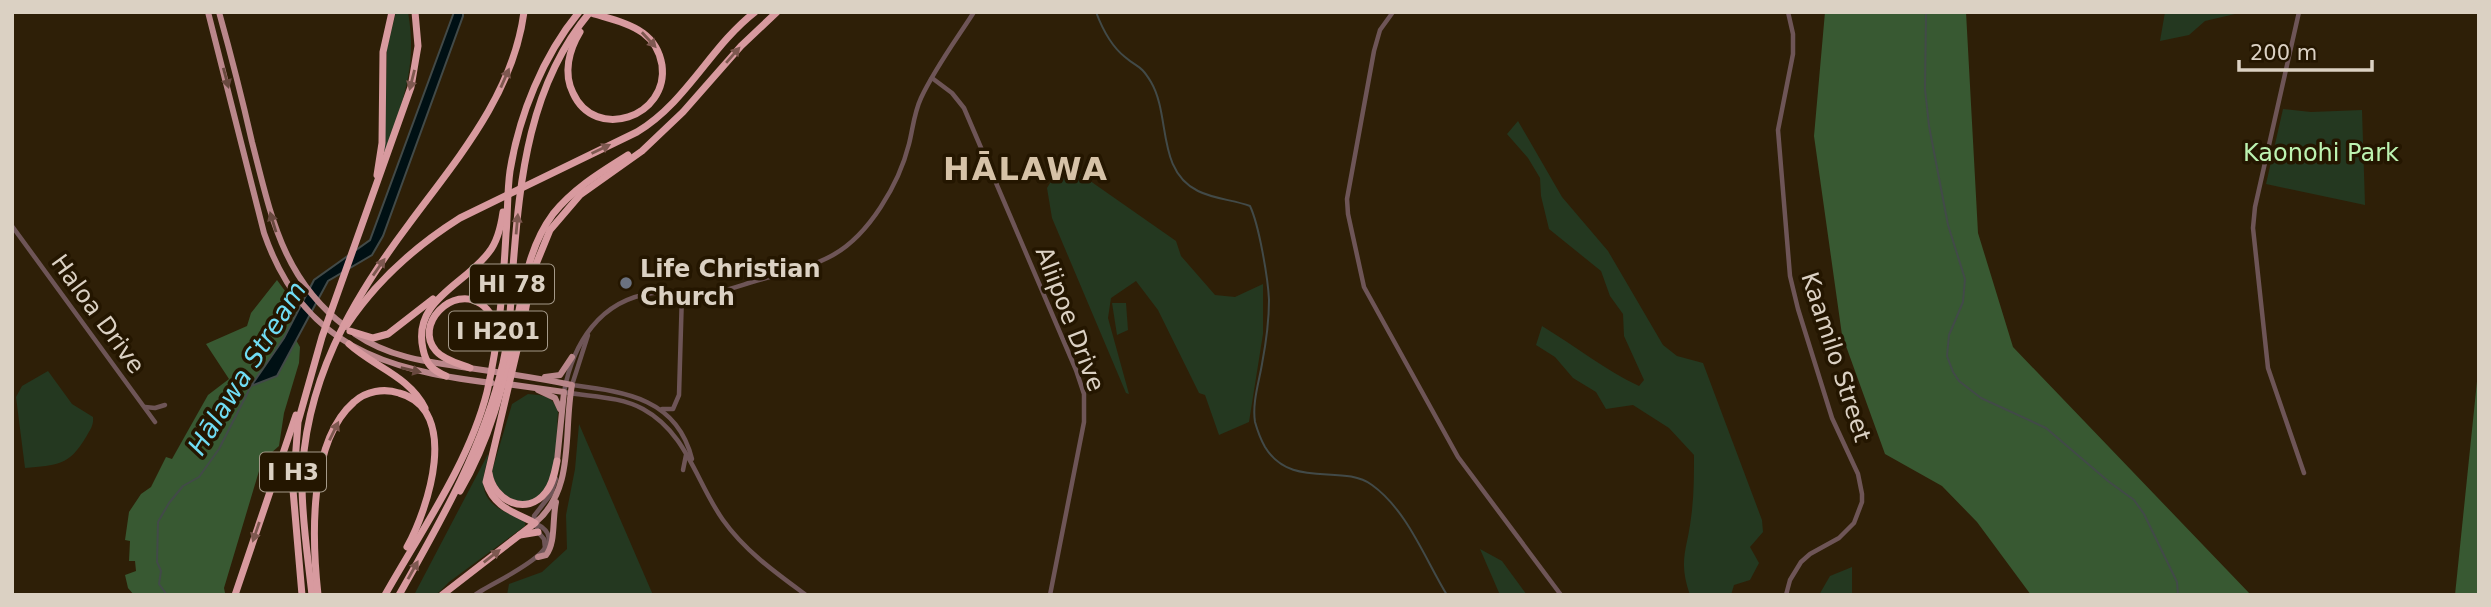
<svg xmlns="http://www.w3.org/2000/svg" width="2491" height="607" font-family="'DejaVu Sans',sans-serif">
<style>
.green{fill:#243820}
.forest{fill:#385932}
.water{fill:#001014;stroke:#424a48;stroke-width:2}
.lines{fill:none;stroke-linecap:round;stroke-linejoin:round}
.stream{stroke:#424a48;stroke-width:2}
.minor{stroke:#6e5557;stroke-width:4.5}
.major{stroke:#ba878b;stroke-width:6}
.highway{stroke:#d89a9f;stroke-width:7}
.oneway{fill:#7e5850}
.oneway2{fill:#68493f}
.worship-dot{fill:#6b7280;stroke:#241600;stroke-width:2.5}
.labels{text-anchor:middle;stroke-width:7;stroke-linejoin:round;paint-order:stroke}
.shield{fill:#241600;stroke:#a49988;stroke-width:2}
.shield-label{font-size:23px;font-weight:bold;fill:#dbd1c3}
.park-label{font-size:24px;fill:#bcf3b1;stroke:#241600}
.poi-label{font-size:24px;font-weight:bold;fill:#dbd1c3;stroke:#241600;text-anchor:start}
.street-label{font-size:24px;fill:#dbd1c3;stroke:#241600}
.water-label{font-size:26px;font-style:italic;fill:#70dcf3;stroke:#241600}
.district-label{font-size:32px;font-weight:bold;letter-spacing:2px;fill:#d6c2a7;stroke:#241600}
</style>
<rect width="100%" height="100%" fill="#2e1f07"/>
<!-- green -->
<g class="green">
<path d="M396 12H408C418 68 402 103 384 154L387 48Z"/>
<path d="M2165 12H2235V14L2205 21 2189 35 2160 41Z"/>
<path d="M2283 109 2311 112 2362 110 2365 205 2266 184Z"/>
<path d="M1518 121 1562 197 1608 251 1663 345 1677 356 1703 363 1762 520 1763 532 1750 547 1759 563 1750 580 1734 585 1731 595H1690C1678 560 1687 551 1691 518 1694 497 1694 476 1694 455L1669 428 1633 405 1606 409 1596 392 1573 378 1555 357 1536 345 1542 326C1575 346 1605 370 1639 386L1644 380 1624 336 1623 314 1610 296 1601 271 1549 229 1541 196 1540 178 1528 158 1507 134Z"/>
<path d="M1063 162 1176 241 1181 256 1215 295 1235 297 1263 284V334L1249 422 1219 435 1205 395 1199 393 1158 310 1136 281 1111 298 1108 318 1129 394 1126 393 1052 218 1047 188Z"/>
<path d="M1112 303H1126L1128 330 1117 335Z"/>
<path d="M48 371 72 404 93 417C94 425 90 430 86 437 69 466 57 465 25 468L16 397 22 386Z"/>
<path d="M528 394C543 395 554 396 558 412 556 436 558 466 546 487 531 515 494 498 492 471L512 404Z"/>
<path d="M579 424 653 595H507L509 584 542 572 567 549 566 515 575 469Z"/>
<path d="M488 454C489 459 485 467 484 475 479 503 503 512 525 520V526L449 582 436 595H414Z"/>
<path d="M1480 549 1502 561 1527 595H1500Z"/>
<path d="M1852 567V595H1819L1830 576Z"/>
</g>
<!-- forest -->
<g class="forest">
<path d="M1825 12H1966L1978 233 2013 347 2251 595H2031L1977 522 1942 486 1885 454 1842 335 1814 136Z"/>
<path d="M277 280 299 310 284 338 251 385 277 376 296 340 300 347 299 363 284 413 279 446 262 461 224 588 225 593 228 595H134L128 588 125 575 136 571 135 561H129L130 541 125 540 129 512 141 494 151 487 166 457 172 459 208 395 229 379 206 344 247 326 251 313Z"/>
<path d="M2479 362V595H2455Z"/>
</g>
<!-- water -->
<path class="water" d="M454 12H463V16L383 236 372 255 328 281 277 376 251 386 284 338 314 280 370 240Z"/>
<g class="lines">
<!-- stream -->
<g class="stream">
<path d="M1096 12C1102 28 1111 46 1125 57 1139 69 1140 64 1151 82 1171 116 1156 170 1198 191 1214 199 1234 200 1250 206 1259 225 1268 278 1269 300 1269 321 1266 343 1262 364 1259 382 1252 403 1255 422 1257 429 1261 440 1265 447 1291 490 1342 463 1372 485 1407 510 1425 559 1447 595"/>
<path d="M1926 12 1925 89 1929 126 1948 225 1965 279 1963 302 1949 335 1947 356 1953 372 1959 381 1981 398 2046 428 2108 481 2134 500 2144 514 2177 582 2178 595"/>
<path d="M167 595 159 584 161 571 157 562 158 522 169 503 183 486 199 477 219 449 251 386"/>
</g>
<!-- minor -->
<g class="minor">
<path d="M1393 12 1380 30 1374 51 1347 199 1348 214 1364 287 1458 457 1561 595"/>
<path d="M2299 12 2255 207 2253 228 2268 368 2304 473"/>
<path d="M932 78 952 93 964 108 1076 370 1084 394V422L1050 595"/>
<path d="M12 226 155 422"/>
<path d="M588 335 572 385C625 392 677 398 692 459"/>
<path d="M145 407 155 408 165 405"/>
<path d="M662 409H673L679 395 682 293"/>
<path d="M683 470 686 455"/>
<path d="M545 548 544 539 538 532 534 516 551 494 556 479"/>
<path d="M475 595C491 582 583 546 535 523"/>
<path d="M806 595C776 573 745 551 723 520 696 482 687 433 643 409 619 396 590 397 564 392 573 343 600 300 653 293 673 291 692 295 712 293 725 291 739 286 752 282 779 274 808 269 833 255 869 235 899 184 909 144 913 128 914 113 921 98 935 68 956 40 974 12"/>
<path d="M1786 595 1790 580 1801 562 1810 554 1839 538 1854 523 1862 502V494L1858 474 1832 418 1798 309 1790 276 1778 130 1793 54V34L1788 12"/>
</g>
<!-- major -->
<g class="major">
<path d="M208 12 264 233C303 346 384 370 492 383"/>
<path d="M219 12C231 55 242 98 252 142 271 215 282 279 346 327"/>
<path d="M355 334C390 358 428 362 469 368 504 373 538 378 572 385 563 431 576 489 535 523"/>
<path d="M545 377 560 375 572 357"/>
<path d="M507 384 564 392 557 461"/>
<path d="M538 390 555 398 560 409"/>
<path d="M538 557 546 555C556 543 552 519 556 502"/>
</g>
<!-- highway -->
<g class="highway">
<path d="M580 32C569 50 563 73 573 93 595 142 669 117 662 65 660 53 654 41 643 33 628 22 606 18 588 12"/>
<path d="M377 175 382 143 383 52 392 12"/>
<path d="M347 325C377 280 414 247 460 218L637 132C687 102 710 47 755 12"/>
<path d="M350 331 373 338 388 334 433 299"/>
<path d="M349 344C374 367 409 376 425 408"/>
<path d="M470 368C460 364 444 360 436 351 413 325 453 284 481 304 491 311 495 320 495 332"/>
<path d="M446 376C432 370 426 364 423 349 412 300 465 285 489 252 498 241 501 226 503 212"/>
<path d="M489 473C493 501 527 517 546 492 553 484 555 471 557 461"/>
<path d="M460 491C490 440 503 387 515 330 524 289 527 249 553 214 574 188 601 172 628 155"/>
<path d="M520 535 538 532"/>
<path d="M235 595 296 415"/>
<path d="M302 595 293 490 298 422 322 337 411 87 418 46 415 12"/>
<path d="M312 595C308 558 302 521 302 484 303 384 351 301 409 224 457 159 513 95 524 12"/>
<path d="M318 595C312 540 308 442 354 402 366 391 384 388 399 393 461 410 428 509 407 547"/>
<path d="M385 595C421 531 469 463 487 392 499 340 503 287 506 234 508 213 507 192 510 171 519 115 543 56 579 12"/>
<path d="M399 595C441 521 484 446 503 363 510 331 511 299 513 267 520 177 529 85 590 12"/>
<path d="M442 595 535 523C514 512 494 508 486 482L522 329 532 274 550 230 580 195 642 151 683 112 741 46 777 12"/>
</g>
</g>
<!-- one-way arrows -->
<defs><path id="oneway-solid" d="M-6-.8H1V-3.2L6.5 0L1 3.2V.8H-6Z" transform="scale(1.75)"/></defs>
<g class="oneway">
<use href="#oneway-solid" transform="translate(649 40) rotate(47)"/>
<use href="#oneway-solid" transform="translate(733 55) rotate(-49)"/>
<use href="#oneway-solid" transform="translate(505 78) rotate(-66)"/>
<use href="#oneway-solid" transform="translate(412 80) rotate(104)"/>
<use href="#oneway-solid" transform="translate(601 149) rotate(-26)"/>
<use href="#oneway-solid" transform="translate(517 224) rotate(-85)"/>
<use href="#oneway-solid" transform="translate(379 267) rotate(-55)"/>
<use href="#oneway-solid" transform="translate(334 431) rotate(-64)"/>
<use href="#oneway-solid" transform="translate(256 532) rotate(109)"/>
<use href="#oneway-solid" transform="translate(492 556) rotate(-38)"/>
<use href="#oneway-solid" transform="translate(413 570) rotate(-61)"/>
</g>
<g class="oneway2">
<use href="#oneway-solid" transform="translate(226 78) rotate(75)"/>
<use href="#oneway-solid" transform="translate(273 222) rotate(-107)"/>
<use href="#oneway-solid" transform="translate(411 370) rotate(13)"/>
</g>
<!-- markers -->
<circle class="worship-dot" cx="626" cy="283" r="7"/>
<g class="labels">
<!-- shield labels -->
<g class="shield">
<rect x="470" y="264.5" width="84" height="39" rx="5"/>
<rect x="449" y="311.5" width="98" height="39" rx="5"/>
<rect x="260" y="452.5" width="66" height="39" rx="5"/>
</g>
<g class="shield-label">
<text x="512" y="292">HI 78</text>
<text x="498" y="339">I H201</text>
<text x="293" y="480">I H3</text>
</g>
<!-- park labels -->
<g class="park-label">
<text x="2321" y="161">Kaonohi Park</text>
</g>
<!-- poi labels -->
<g class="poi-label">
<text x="640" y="277">Life Christian<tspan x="640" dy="28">Church</tspan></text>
</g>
<!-- street labels -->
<g class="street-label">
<text transform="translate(98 314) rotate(54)" y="8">Haloa Drive</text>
<text transform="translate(1070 319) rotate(69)" y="8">Aliipoe Drive</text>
<text transform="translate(1836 357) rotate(72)" y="8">Kaamilo Street</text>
</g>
<!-- water labels -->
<g class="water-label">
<text transform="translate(247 368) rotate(-58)" y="9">Hālawa Stream</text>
</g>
<!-- district labels -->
<g class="district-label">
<text x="1026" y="180">HĀLAWA</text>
</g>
</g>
<!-- border -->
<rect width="2491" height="607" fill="none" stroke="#dbd1c3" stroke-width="28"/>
<!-- scale -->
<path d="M2239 60v10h133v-10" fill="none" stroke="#dbd1c3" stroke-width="3.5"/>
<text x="2250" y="60" font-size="21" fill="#dbd1c3" stroke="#241600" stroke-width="5" paint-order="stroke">200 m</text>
</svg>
